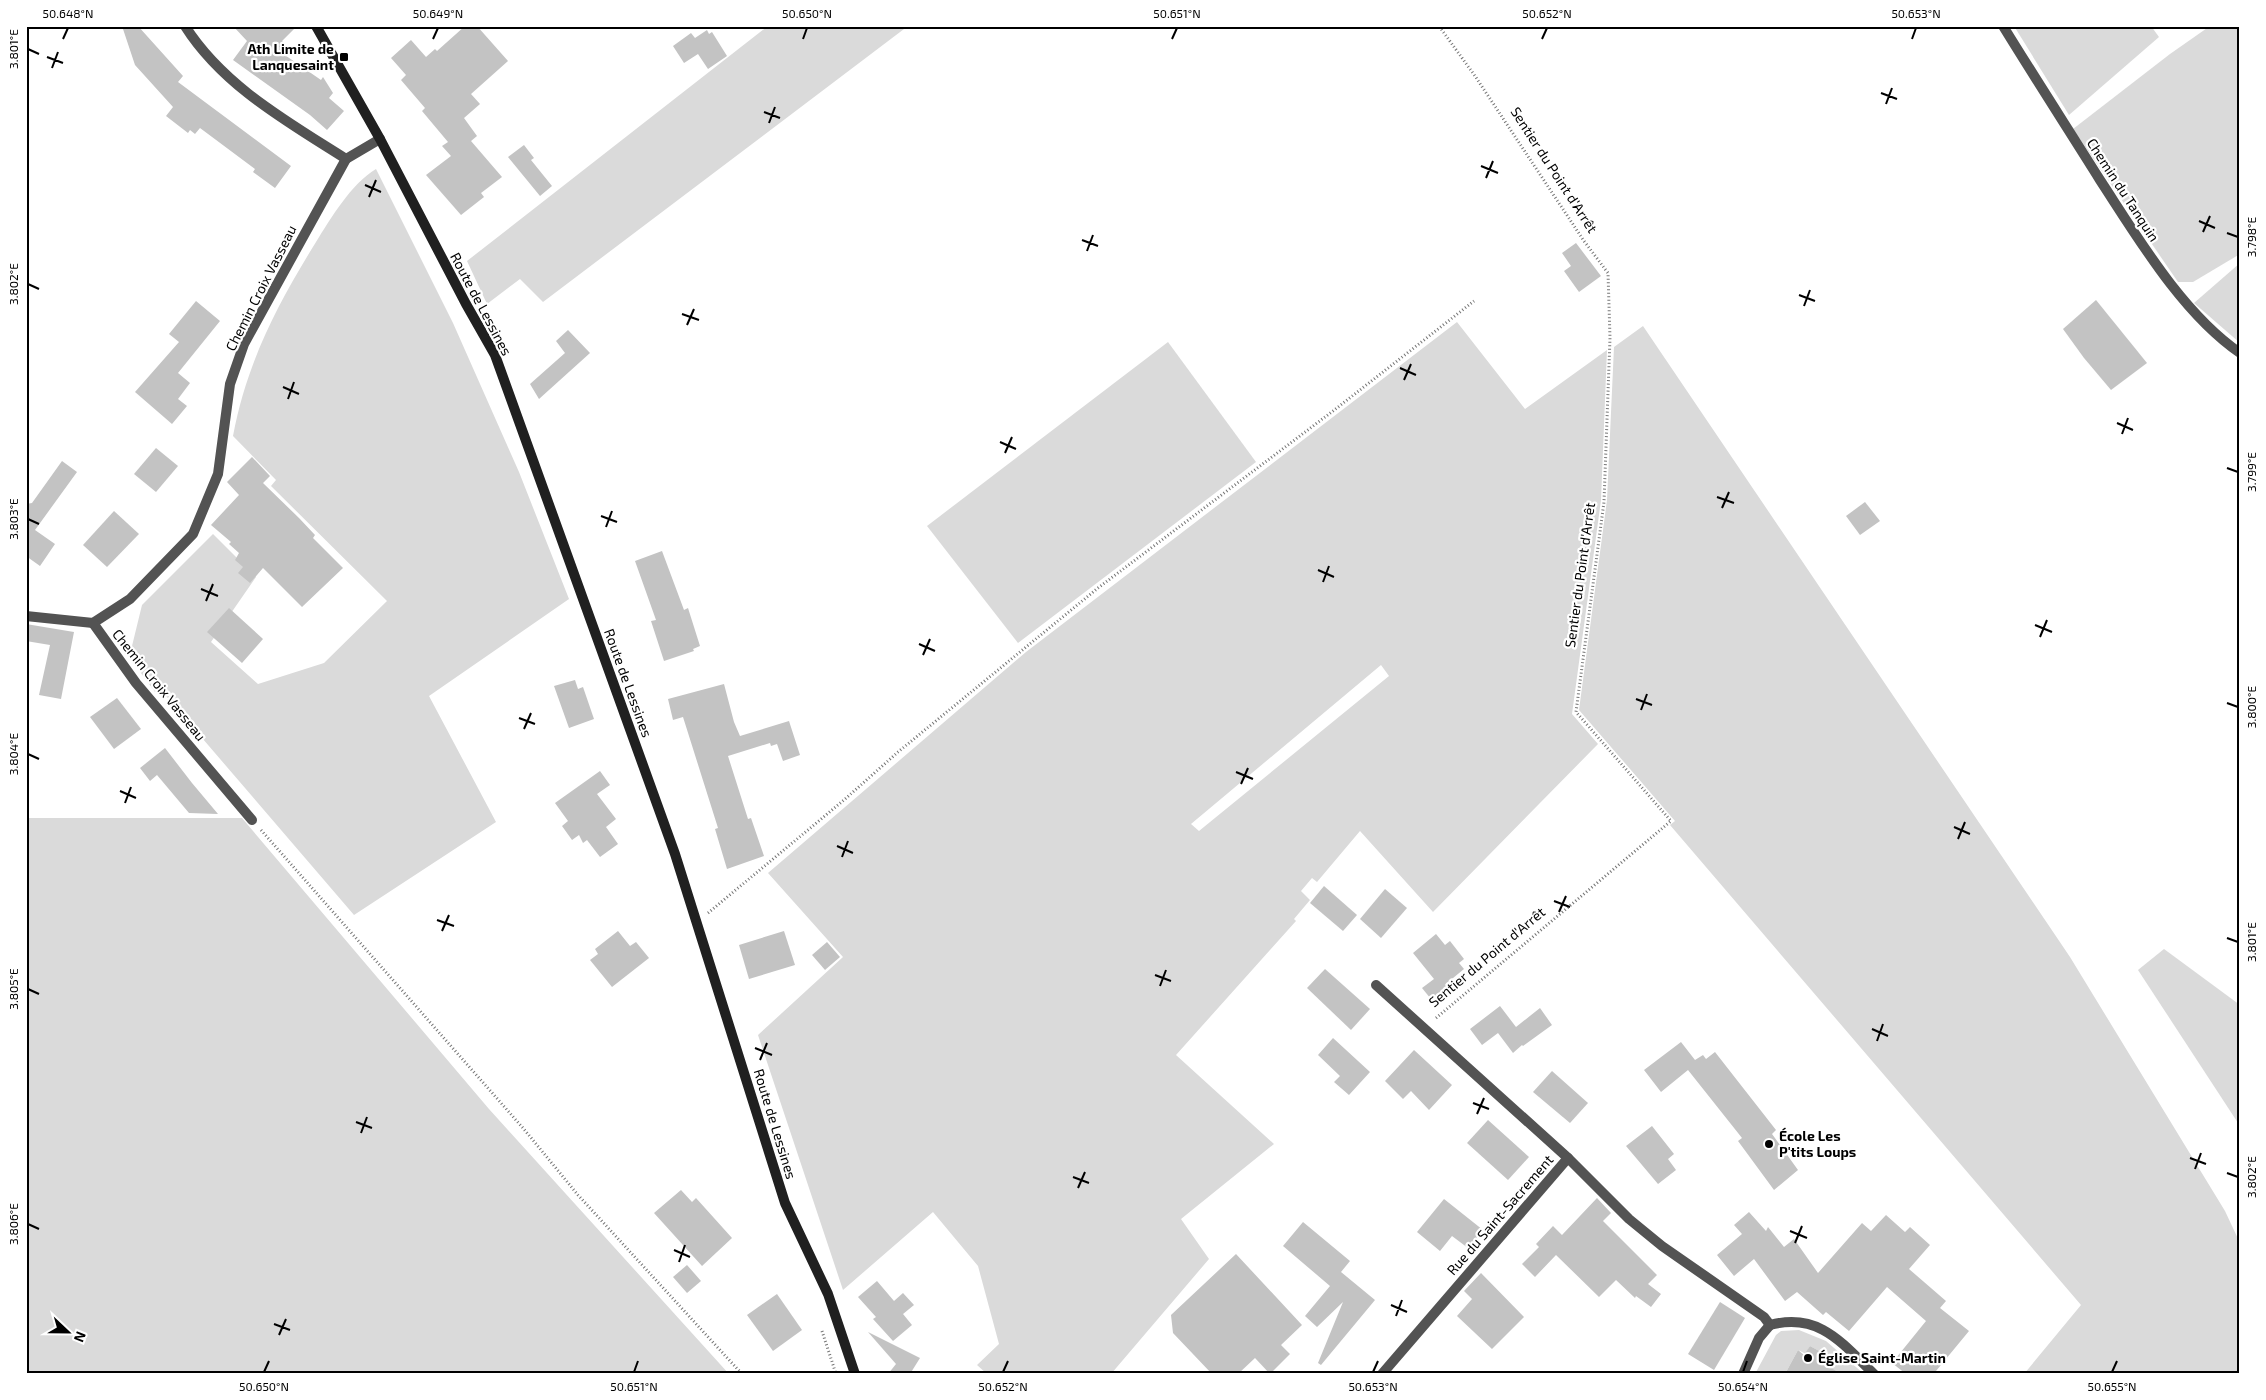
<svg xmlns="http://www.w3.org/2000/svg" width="2266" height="1400" font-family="'Exo 2',sans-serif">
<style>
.green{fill:#dadada;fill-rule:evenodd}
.building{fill:#c3c3c3}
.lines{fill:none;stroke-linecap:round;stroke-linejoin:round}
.path{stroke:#757575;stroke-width:3;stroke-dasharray:1 2.5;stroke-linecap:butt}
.street{stroke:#535353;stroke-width:10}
.secondary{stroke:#202020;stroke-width:10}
.ticks{fill:none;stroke:#000;stroke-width:2}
.poi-dot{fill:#000;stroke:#fff;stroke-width:2}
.labels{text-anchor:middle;stroke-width:4.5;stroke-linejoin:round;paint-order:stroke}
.poi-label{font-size:14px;font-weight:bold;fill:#000;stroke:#fff;text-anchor:start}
.street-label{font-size:14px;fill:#000;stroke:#fff}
.neatline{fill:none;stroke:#000;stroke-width:2}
.ticks-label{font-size:12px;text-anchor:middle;fill:#000}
</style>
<rect width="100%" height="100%" fill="#fff"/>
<!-- green -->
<g class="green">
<path d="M768 26H908L543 302 520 279 487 304 467 261Z"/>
<path d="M2014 26H2151L2159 37 2069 115Z"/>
<path d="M2210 26H2240V254L2193 282H2178L2073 129 2170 54Z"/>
<path d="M376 169 453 323 519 472 569 599 429 696 496 822 354 915 160 689 155 692 138 669 132 646 142 605 213 534 256 577 211 642 258 684 324 663 387 601 271 486 276 480 233 436C247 362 277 305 316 242 331 218 351 184 376 169Z"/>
<path d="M2240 263V343L2194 303Z"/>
<path d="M1457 322 1525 409 1607 350 1601 500 1572 714 1598 744 1433 912 1360 831 1317 882 1312 878 1301 891 1310 900 1294 919 1296 921 1176 1055 1274 1144 1181 1219 1209 1259 1111 1374H987L977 1365 999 1344 978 1266 933 1212 843 1290 758 1035 843 957 768 873 1026 652ZM1381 665 1389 676 1199 831 1191 824Z"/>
<path d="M1643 326 2070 957 2225 1211 2240 1243V1374H2024L2081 1305 1670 825 1675 821 1579 710 1607 500 1614 347Z"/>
<path d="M1168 342 1256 462 1018 643 927 526Z"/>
<path d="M26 818H242L489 1109 729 1374H26Z"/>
<path d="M2164 949 2240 1005V1126L2138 970Z"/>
<path d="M1799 1330 1826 1341 1864 1374H1826L1830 1367 1821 1362 1825 1354 1810 1346 1806 1354 1798 1350 1785 1374H1755L1776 1335 1781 1331Z"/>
</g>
<!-- building -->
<g class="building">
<path d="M122 26H138L183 76 178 82 291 166 275 188 253 172 255 169 200 128 195 134 190 130 188 133 166 116 173 107 135 65Z"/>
<path d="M233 26H297L282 41 286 45 279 51 321 80 323 77 333 93 329 98 344 111 327 130 310 115 233 60 247 41Z"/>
<path d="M465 26H477L508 61 471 94 480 104 464 118 477 136 471 141 502 177 481 193 484 197 461 215 426 175 451 156 442 146 448 142 422 111 425 108 401 80 406 75 391 58 411 40 426 57 435 49 437 51Z"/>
<path d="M707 30 709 34 712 32 727 56 708 69 698 54 684 63 673 46 691 33 695 38Z"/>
<path d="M524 145 534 158 531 160 552 186 540 196 508 157Z"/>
<path d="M1576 243 1601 276 1579 292 1564 271 1571 266 1562 253Z"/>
<path d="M2096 300 2147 363 2111 390 2084 358 2063 329Z"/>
<path d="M196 301 220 321 178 373 190 383 178 399 187 406 172 424 135 392 179 342 169 334Z"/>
<path d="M568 330 590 353 539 399 530 384 565 353 556 341Z"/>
<path d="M156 448 178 466 156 492 134 474Z"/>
<path d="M252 457 270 476 263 483 299 518 315 535 313 538 343 568 302 607 263 568 250 583 238 573 243 567 235 560 239 553 229 544 231 542 211 525 239 495 227 482Z"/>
<path d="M62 461 77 472 35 530 55 544 40 566 26 556V504L32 503Z"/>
<path d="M1865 502 1880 521 1860 535 1846 516Z"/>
<path d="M114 511 139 534 107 567 83 545Z"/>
<path d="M662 551 684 610 688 608 700 646 693 649 694 651 664 661 651 621 656 620 635 561Z"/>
<path d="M229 608 263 639 242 663 207 632Z"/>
<path d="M26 624 74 632 61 699 39 695 50 645 26 641Z"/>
<path d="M575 680 578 689 583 687 594 719 569 728 554 686Z"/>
<path d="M724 684 734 722 740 736 789 721 800 755 783 761 777 744 771 746 770 743 728 756 748 819 751 818 764 856 727 869 715 829 718 828 683 717 673 720 668 699Z"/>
<path d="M117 698 141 729 114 749 90 717Z"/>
<path d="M165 748 192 783 218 814 189 813 157 775 150 781 140 768Z"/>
<path d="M600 771 610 785 597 794 616 819 606 827 618 844 600 857 587 840 583 843 579 835 572 840 562 826 568 821 555 803Z"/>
<path d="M1324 886 1357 915 1343 931 1310 903Z"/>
<path d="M1385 889 1407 908 1381 938 1360 919Z"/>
<path d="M618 931 630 946 636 942 649 958 612 987 590 960 598 954 595 949Z"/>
<path d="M784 931 795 965 749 979 739 945Z"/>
<path d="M1436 934 1445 945 1450 941 1464 959 1459 963 1464 969 1447 983 1453 990 1435 1004 1422 988 1434 979 1413 953Z"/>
<path d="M827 942 840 957 825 970 812 955Z"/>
<path d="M1325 969 1370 1009 1351 1030 1307 988Z"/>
<path d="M1500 1006 1516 1027 1540 1008 1552 1025 1523 1046 1522 1045 1513 1053 1498 1033 1482 1045 1470 1029Z"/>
<path d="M1333 1038 1370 1072 1349 1095 1334 1082 1340 1076 1318 1055Z"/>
<path d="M1681 1042 1695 1060 1703 1055 1706 1059 1715 1052 1776 1130 1772 1134 1798 1170 1774 1190 1738 1141 1742 1138 1688 1070 1661 1092 1644 1070Z"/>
<path d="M1414 1050 1452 1085 1429 1110 1411 1091 1403 1099 1385 1081Z"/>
<path d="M1552 1071 1588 1103 1570 1123 1533 1092Z"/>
<path d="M1488 1120 1529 1157 1508 1180 1467 1143Z"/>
<path d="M1652 1126 1674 1154 1668 1159 1676 1170 1658 1184 1626 1146Z"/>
<path d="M681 1190 692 1202 696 1198 732 1238 702 1266 654 1213Z"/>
<path d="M1597 1198 1611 1213 1603 1221 1657 1275 1648 1284 1661 1294 1651 1307 1636 1296 1635 1298 1616 1280 1599 1297 1556 1255 1535 1277 1522 1264 1539 1247 1536 1244 1553 1226 1562 1235Z"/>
<path d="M1444 1199 1483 1230 1468 1248 1452 1236 1440 1251 1417 1232Z"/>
<path d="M1749 1212 1766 1231 1768 1227 1784 1247 1794 1239 1818 1273 1862 1223 1871 1231 1886 1215 1905 1232 1910 1227 1930 1245 1909 1269 1946 1301 1940 1308 1969 1331 1936 1371 1929 1374H1906L1892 1363 1926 1321 1887 1287 1849 1331 1826 1312 1823 1315 1797 1292 1785 1301 1754 1259 1734 1276 1717 1255 1742 1234 1734 1225Z"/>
<path d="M1303 1222 1350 1261 1341 1272 1375 1300 1321 1365 1318 1363 1343 1302 1317 1327 1305 1316 1330 1286 1283 1246Z"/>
<path d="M1236 1254 1302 1325 1281 1345 1290 1354 1270 1374 1255 1358 1238 1374H1212L1173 1333 1171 1315Z"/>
<path d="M687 1265 701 1281 687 1293 673 1277Z"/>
<path d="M1481 1273 1524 1317 1492 1349 1457 1316 1472 1299 1464 1291Z"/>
<path d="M877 1281 894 1301 903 1293 914 1305 903 1314 912 1325 893 1341 873 1319 876 1317 858 1297Z"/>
<path d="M777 1294 802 1330 773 1351 747 1315Z"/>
<path d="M1720 1302 1745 1318 1714 1370 1688 1354Z"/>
<path d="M868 1332 920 1358 910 1374H888L896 1364Z"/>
<path d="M1810 1346 1825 1354 1821 1362 1841 1374H1785L1798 1350 1804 1355Z"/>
</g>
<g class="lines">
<!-- path -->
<g class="path">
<path d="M261 830 523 1128 578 1195 742 1374"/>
<path d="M708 913 844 800 898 752 1098 588 1333 411 1474 301"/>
<path d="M1436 1018 1671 821 1576 712 1604 502 1610 338 1608 273 1584 241 1475 76 1439 26"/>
<path d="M822 1331 836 1374"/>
</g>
<!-- street -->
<g class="street">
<path d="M185 26C223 86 288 122 346 159"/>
<path d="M2003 26C2035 78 2068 129 2100 180 2138 238 2182 313 2240 353"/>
<path d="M26 616 93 623"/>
<path d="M93 623 130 599 193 534 218 474 230 384 244 344 346 159 380 139"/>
<path d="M93 623 136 683 252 820"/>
<path d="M1376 985 1568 1158 1629 1219 1662 1246 1764 1317 1770 1325"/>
<path d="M1770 1325C1819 1312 1842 1343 1874 1374"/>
<path d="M1382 1374 1568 1158"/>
<path d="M1743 1374 1759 1338 1770 1325"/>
</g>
<!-- secondary -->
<path class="secondary" d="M316 26 380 139 466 304 495 355 675 854 785 1203 828 1294 855 1374"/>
</g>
<!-- ticks -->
<path class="ticks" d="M63 39 68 28M433 39 438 28M803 39 807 28M1172 39 1177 28M1542 39 1547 28M1912 39 1916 28M28 49 39 54M47 57 63 63M52 68 58 52M1881 93 1897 99M1886 104 1892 88M764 112 780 118M769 123 775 107M1481 166 1498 173M1486 178 1493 161M365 185 381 192M369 197 376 180M2199 221 2215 228M2203 232 2210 216M2227 233 2238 237M1082 240 1098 246M1087 251 1093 235M28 284 39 289M1799 295 1815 301M1804 306 1810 290M682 314 699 320M687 325 694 309M1400 368 1416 375M1404 380 1411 364M283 387 299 394M288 399 294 382M2117 423 2133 430M2122 434 2128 418M1000 442 1016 449M1005 453 1012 437M2227 468 2238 472M1717 497 1734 503M1722 508 1729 492M601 516 617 522M28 519 39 524M606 527 612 511M1318 570 1334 577M1323 582 1329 566M201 589 218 596M206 601 213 584M2035 625 2052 632M2040 637 2047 620M919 644 935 651M923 655 930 639M1636 699 1652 705M2227 703 2238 707M1641 710 1647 694M519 718 535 724M524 729 531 713M28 754 39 759M1236 772 1253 779M1241 784 1248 768M120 791 136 798M125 803 131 787M1954 827 1970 834M1958 839 1965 822M837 846 853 853M842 857 848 841M1554 901 1570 907M1559 912 1566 896M437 920 454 926M442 931 449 915M2227 938 2238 942M1155 975 1171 981M1160 986 1166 970M28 989 39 994M1872 1029 1888 1036M1877 1041 1883 1024M755 1048 772 1055M760 1060 767 1043M1473 1103 1489 1109M1477 1114 1484 1098M356 1122 372 1128M361 1133 367 1117M2190 1158 2206 1164M2195 1169 2201 1153M2227 1173 2238 1177M1073 1177 1089 1183M1078 1188 1085 1172M28 1224 39 1229M1790 1231 1807 1238M1795 1243 1802 1226M674 1250 690 1257M679 1262 685 1245M1391 1305 1407 1312M1396 1316 1402 1300M274 1324 290 1330M279 1335 286 1319M264 1372 269 1361M634 1372 638 1361M1003 1372 1008 1361M1373 1372 1378 1361M1743 1372 1747 1361M2112 1372 2117 1361"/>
<!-- markers -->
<g class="poi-dot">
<rect x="339" y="52" width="10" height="10" rx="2.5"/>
<circle cx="1769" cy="1144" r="5"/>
<circle cx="1808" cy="1358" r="5"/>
</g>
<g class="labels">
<!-- poi labels -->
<g class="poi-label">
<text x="334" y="54" text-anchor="end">Ath Limite de<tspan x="334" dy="16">Lanquesaint</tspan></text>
<text x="1779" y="1141">École Les<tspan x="1779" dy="16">P'tits Loups</tspan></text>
<text x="1818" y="1363">Église Saint-Martin</text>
</g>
<!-- street labels -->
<g class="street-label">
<text transform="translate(1554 170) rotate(57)" y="5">Sentier du Point d'Arrêt</text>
<text transform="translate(2123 190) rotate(57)" y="5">Chemin du Tanquin</text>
<text transform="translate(261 288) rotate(-63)" y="5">Chemin Croix Vasseau</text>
<text transform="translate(481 304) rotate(62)" y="5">Route de Lessines</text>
<text transform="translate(1580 575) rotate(-82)" y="5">Sentier du Point d'Arrêt</text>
<text transform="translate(628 683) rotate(70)" y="5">Route de Lessines</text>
<text transform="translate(159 685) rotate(51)" y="5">Chemin Croix Vasseau</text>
<text transform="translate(1487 957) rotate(-40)" y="5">Sentier du Point d'Arrêt</text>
<text transform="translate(775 1124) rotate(73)" y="5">Route de Lessines</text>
<text transform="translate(1500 1215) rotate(-49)" y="5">Rue du Saint-Sacrement</text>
</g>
</g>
<!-- border -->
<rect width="2266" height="1400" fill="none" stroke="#ffffff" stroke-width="55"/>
<!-- north arrow -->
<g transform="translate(68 1332) rotate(112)" stroke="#ffffff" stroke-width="4" paint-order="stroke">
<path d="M0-4L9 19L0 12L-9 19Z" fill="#000000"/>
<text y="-8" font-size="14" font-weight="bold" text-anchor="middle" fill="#000000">N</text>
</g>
<rect x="28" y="28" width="2210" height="1344" class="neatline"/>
<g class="ticks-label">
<text x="68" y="18">50.648°N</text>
<text x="438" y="18">50.649°N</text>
<text x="807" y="18">50.650°N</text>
<text x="1177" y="18">50.651°N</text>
<text x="1547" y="18">50.652°N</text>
<text x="1916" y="18">50.653°N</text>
<text transform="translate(14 49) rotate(-90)" y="4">3.801°E</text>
<text transform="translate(2252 237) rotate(-90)" y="4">3.798°E</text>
<text transform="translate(14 284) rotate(-90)" y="4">3.802°E</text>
<text transform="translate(2252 472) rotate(-90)" y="4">3.799°E</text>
<text transform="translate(14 519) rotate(-90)" y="4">3.803°E</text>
<text transform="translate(2252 707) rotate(-90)" y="4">3.800°E</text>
<text transform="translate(14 754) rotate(-90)" y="4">3.804°E</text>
<text transform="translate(2252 942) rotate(-90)" y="4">3.801°E</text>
<text transform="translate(14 989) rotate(-90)" y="4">3.805°E</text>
<text transform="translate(2252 1177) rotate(-90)" y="4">3.802°E</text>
<text transform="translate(14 1224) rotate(-90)" y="4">3.806°E</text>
<text x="264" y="1391">50.650°N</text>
<text x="634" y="1391">50.651°N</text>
<text x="1003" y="1391">50.652°N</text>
<text x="1373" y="1391">50.653°N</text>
<text x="1743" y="1391">50.654°N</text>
<text x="2112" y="1391">50.655°N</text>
</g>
</svg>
